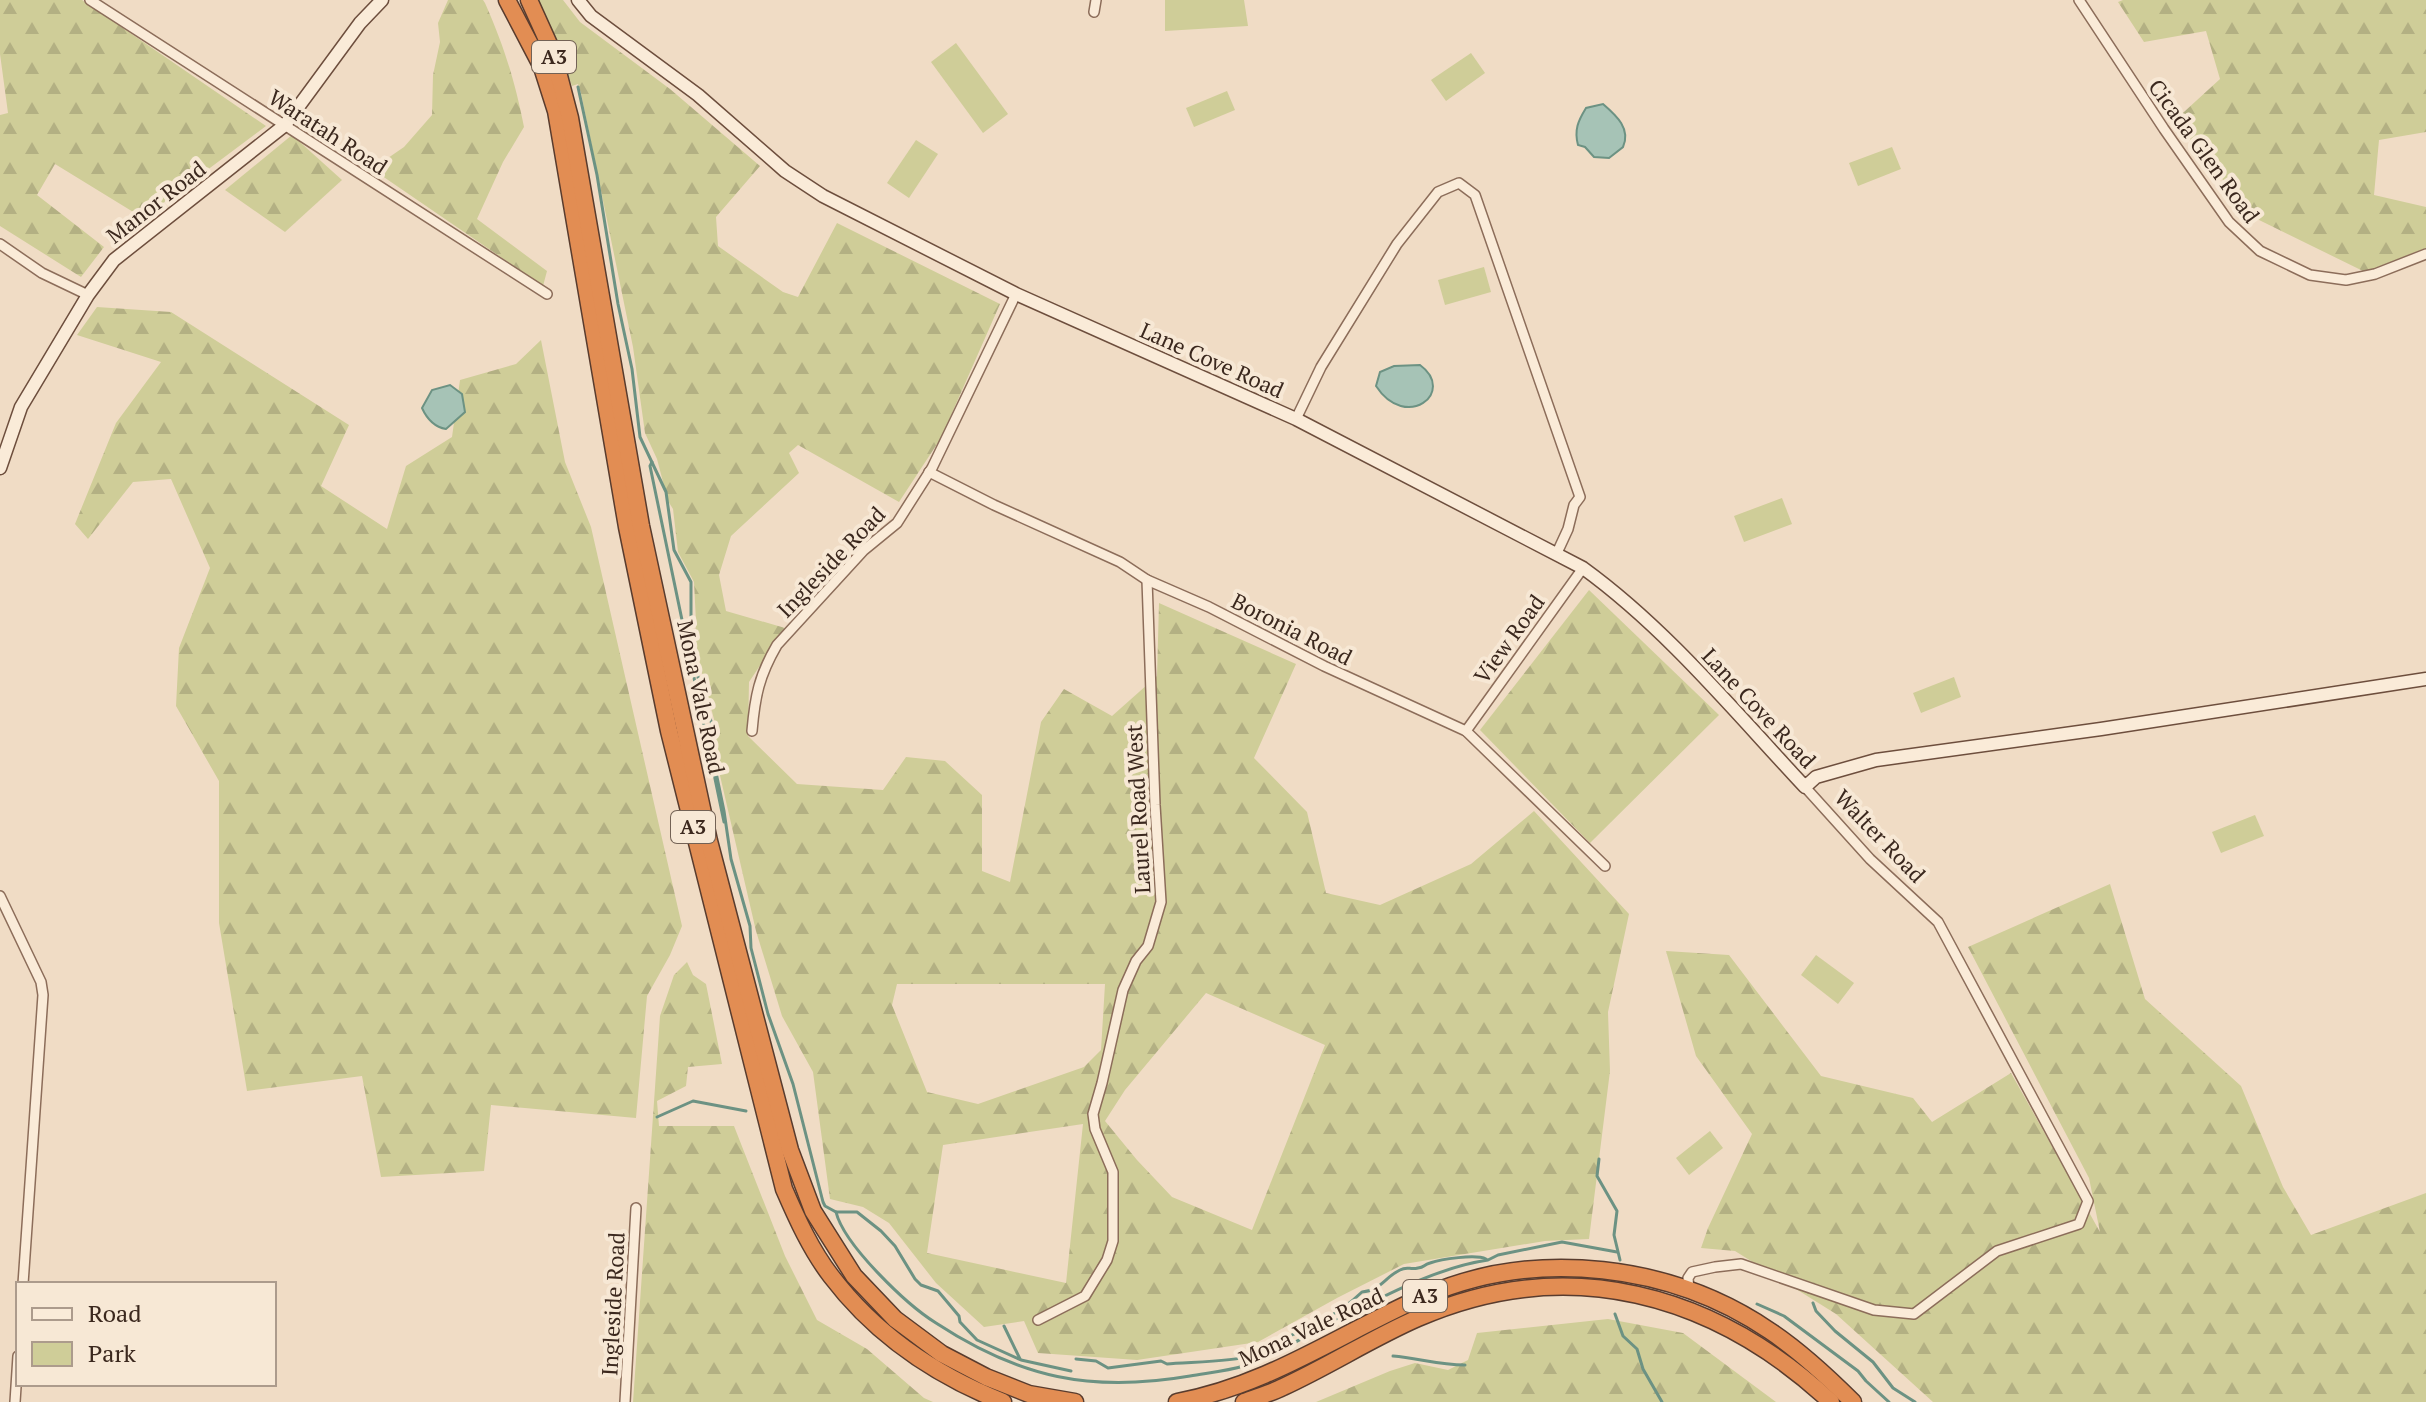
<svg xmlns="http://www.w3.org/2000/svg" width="2426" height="1402" font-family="'PT Serif',serif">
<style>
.green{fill:#cfcd98}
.forest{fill:url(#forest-firs);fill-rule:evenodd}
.water{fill:#a6c3b6;stroke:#6c9283;stroke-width:2}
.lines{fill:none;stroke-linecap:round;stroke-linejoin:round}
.stream{stroke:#6c9283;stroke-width:3}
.street-casing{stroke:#8c6d5a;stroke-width:12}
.secondary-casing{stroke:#6d4e3d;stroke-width:15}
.highway-casing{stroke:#593c2e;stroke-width:19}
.street{stroke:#faebd8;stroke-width:9}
.secondary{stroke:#faebd8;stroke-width:12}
.highway{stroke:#e28d53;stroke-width:16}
.labels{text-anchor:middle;stroke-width:8;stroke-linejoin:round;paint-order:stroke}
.shield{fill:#f7e8d5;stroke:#736255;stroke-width:2}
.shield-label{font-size:20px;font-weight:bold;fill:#3b281e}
.street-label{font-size:22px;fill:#3b281e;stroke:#f7e8d5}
</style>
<defs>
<pattern id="forest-firs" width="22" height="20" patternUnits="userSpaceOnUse" patternTransform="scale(2)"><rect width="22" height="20" fill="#cfcd98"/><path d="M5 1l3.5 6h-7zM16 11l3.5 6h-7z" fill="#b3b083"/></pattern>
</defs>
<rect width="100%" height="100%" fill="#f0dcc5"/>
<!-- green -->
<g class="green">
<path d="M1165 0H1244L1248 26 1165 31Z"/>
<path d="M956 43 1008 114 983 133 931 62Z"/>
<path d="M1471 53 1485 73 1446 101 1431 80Z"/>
<path d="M1227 91 1235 110 1194 127 1186 108Z"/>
<path d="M916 140 938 154 909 198 887 183Z"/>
<path d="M1892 147 1901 169 1858 186 1849 163Z"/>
<path d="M1484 267 1491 292 1445 305 1438 280Z"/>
<path d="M1782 498 1792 524 1744 542 1734 516Z"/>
<path d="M1954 677 1961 697 1921 713 1913 693Z"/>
<path d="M2255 815 2264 836 2221 853 2212 832Z"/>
<path d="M1816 955 1854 983 1838 1004 1801 975Z"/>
<path d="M1710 1131 1723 1148 1689 1175 1676 1158Z"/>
</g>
<!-- forest -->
<g class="forest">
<path d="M0 0H82L266 126 143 218 55 164 37 195 104 247 81 277 0 226V115L8 113 0 54Z"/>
<path d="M448 0H483L485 3C504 46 515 81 524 127L503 162 477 219 547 271 543 286 372 169 404 147 432 115 433 75 440 42 438 23Z"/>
<path d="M537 0H563L580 22 670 89 760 166 716 217 718 246 783 292 798 297 837 223 1000 304 941 438 899 502 798 445 789 453 799 473 731 536 719 575 726 611 785 628 749 682 748 736 797 784 883 790 906 757 945 761 982 795V871L1010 882 1041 722 1064 689 1112 716 1157 676 1159 603 1296 664 1254 758 1307 812 1326 893 1380 905 1471 864 1534 811 1629 914 1608 1012 1610 1071 1589 1239 1545 1241 1404 1264 1337 1298 1258 1342 1137 1360 1038 1353 1024 1321 984 1327 936 1283 889 1223 863 1207 830 1199 813 1072 782 1016 756 931 715 754 716 727 695 646 696 622 694 582 678 552 673 509 668 501 657 459 645 433 633 347 581 93 578 84 572 86 553 32ZM897 984H1105L1101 1050 1084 1067 978 1104 927 1092 892 1005ZM1206 993 1325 1045 1252 1230 1172 1197 1137 1160 1105 1121 1125 1090ZM1083 1124 1066 1283 927 1253 943 1145Z"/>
<path d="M2123 0H2426V132L2379 140 2374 195 2426 207V248L2365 272 2257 219 2173 122 2220 79 2206 31 2144 42 2118 2Z"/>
<path d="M292 135 342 180 285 232 225 190Z"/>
<path d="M97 307 171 312 349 425 321 486 387 529 406 466 452 437 460 380 516 364 541 340 565 462 591 527 682 926 670 955 647 996 636 1118 491 1105 484 1171 381 1177 362 1076 247 1091 219 923V781L176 706 179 648 210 568 171 479 133 482 88 539 75 524 116 423 161 362 77 335Z"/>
<path d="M1589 590 1719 715 1590 843 1480 730Z"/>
<path d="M2110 884 2145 999 2241 1086 2283 1187 2311 1235 2426 1193V1402H1933L1836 1314 1735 1251 1701 1248 1708 1228 1752 1134 1696 1056 1666 951 1729 955 1821 1076 1913 1098 1932 1122 2011 1073 2100 1232 2089 1178 1968 947Z"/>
<path d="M687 962 693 975 706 984 722 1064 688 1067 686 1086 657 1101 659 1126H734L785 1256 817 1320 867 1349 924 1398 933 1402H633L660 1016 674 975Z"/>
<path d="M1608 1319 1683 1333 1776 1402H1316L1390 1371 1415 1363 1448 1370 1468 1360 1477 1333Z"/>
</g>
<!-- water -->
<g class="water">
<path d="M1603 104C1617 116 1631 129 1623 147L1609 158 1594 157 1585 147 1578 145C1574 130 1578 121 1586 108Z"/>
<path d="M1420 365C1457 392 1406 432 1376 386L1380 372 1394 366Z"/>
<path d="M450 385 462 394 465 412 446 429C434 427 427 419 422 408L432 390Z"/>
</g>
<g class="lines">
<!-- stream -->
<g class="stream">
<path d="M578 87 597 175 618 304 632 369 640 437 666 492 674 550 691 582V633L699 683 714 731 712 753 724 811 731 859 750 926 751 948 768 1014 793 1084 823 1202 825 1206 836 1212H857L881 1231 895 1246 915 1279 921 1285 938 1291 959 1316 960 1322 977 1340 1021 1360 1071 1371"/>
<path d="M652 462 650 466 724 822"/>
<path d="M657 1117 693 1101 746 1111"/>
<path d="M1599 1159 1597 1176 1617 1211 1614 1235 1620 1260"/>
<path d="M836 1212C844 1245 907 1305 936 1323 1020 1378 1091 1393 1190 1376 1207 1373 1227 1371 1244 1366 1274 1356 1303 1337 1331 1323 1379 1299 1434 1268 1488 1260L1498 1255 1562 1242 1617 1252"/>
<path d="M1813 1303 1816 1311 1835 1331 1873 1362 1893 1388 1915 1402"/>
<path d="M1757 1304 1784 1316 1858 1371 1866 1381 1889 1402"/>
<path d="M1615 1314 1623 1336 1637 1349 1643 1369 1662 1402"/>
<path d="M1004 1326 1020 1359"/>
<path d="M1393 1356C1418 1358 1438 1365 1465 1365"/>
<path d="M1076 1359 1096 1361 1108 1368 1161 1361 1167 1364C1184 1362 1235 1362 1248 1356 1254 1353 1258 1347 1264 1345 1299 1334 1335 1318 1362 1292 1380 1291 1385 1277 1400 1270 1407 1266 1410 1270 1418 1268 1425 1267 1423 1265 1430 1263 1441 1259 1476 1254 1486 1259"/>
</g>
<defs>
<g id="street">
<path d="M90 0 547 294"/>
<path d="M2079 0 2164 129 2229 222 2260 251 2310 275 2346 280 2375 274 2426 254"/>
<path d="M1094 12 1096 0"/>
<path d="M0 244 42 273 88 295"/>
<path d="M1296 419 1321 367 1397 244 1438 192 1459 183 1475 195 1580 497 1574 505 1568 529 1556 555"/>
<path d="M929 472 994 505 1120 562 1147 580 1209 607 1324 666 1466 731 1605 866"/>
<path d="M752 731C755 696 759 676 777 645L864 550 897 523 932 468 1016 294"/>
<path d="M1466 731 1583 568"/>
<path d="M0 896 41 982 43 995 23 1284"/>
<path d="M1689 1290 1688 1278 1692 1272 1715 1267 1741 1264 1874 1310 1914 1314 1997 1251 2079 1224 2088 1201 1938 922 1870 859 1805 787"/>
<path d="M1038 1320 1085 1296 1107 1260 1113 1241V1172L1095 1129 1093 1114 1102 1083 1123 990 1136 961 1148 946 1161 902 1155 805 1147 580"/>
<path d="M15 1402 18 1356"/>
<path d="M625 1402 636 1208"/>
</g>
<g id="secondary">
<path d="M578 0 591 16 698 95 785 171 823 196 1016 294 1296 419 1583 568C1667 629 1734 711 1805 787L1816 777 1876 760 2101 729 2426 679"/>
<path d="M0 468 21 407 88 295 114 260 285 125 360 23 382 0"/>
</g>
<g id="highway">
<path d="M507 0 542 67 556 111 627 527 669 731 784 1189C797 1219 811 1250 831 1276 875 1334 935 1375 1003 1402"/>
<path d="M529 0 553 53 570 118 641 526 709 841 790 1150 813 1211 854 1276 895 1319 942 1354 986 1377 1029 1394 1075 1402"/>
<path d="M1177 1402C1270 1385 1342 1332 1427 1295 1537 1248 1672 1264 1770 1331 1800 1351 1827 1376 1853 1402"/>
<path d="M1244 1402C1257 1397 1271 1393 1283 1387 1329 1366 1372 1338 1418 1318 1568 1253 1714 1293 1831 1402"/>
</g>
</defs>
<!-- street casing -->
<use href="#street" class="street-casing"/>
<!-- secondary casing -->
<use href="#secondary" class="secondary-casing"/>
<!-- highway casing -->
<use href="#highway" class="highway-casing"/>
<!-- street -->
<use href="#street" class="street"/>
<!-- secondary -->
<use href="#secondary" class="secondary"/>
<!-- highway -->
<use href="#highway" class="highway"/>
</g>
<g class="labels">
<!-- shield labels -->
<g class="shield">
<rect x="532" y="41" width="44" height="32" rx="6"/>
<rect x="671" y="811" width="44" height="32" rx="6"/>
<rect x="1403" y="1280" width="44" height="32" rx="6"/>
</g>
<g class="shield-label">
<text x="554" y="64">A3</text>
<text x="693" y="834">A3</text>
<text x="1425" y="1303">A3</text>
</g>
<!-- street labels -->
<g class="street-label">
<text transform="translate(328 132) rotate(33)" y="8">Waratah Road</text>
<text transform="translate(2204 151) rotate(54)" y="8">Cicada Glen Road</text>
<text transform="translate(156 202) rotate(-38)" y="8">Manor Road</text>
<text transform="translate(1212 360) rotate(24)" y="8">Lane Cove Road</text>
<text transform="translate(831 562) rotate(-46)" y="8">Ingleside Road</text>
<text transform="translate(1292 629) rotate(27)" y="8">Boronia Road</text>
<text transform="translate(1509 639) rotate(-54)" y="8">View Road</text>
<text transform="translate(701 697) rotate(78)" y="8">Mona Vale Road</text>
<text transform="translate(1759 708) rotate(47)" y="8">Lane Cove Road</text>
<text transform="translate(1138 809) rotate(-93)" y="8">Laurel Road West</text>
<text transform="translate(1880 836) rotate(46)" y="8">Walter Road</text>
<text transform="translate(613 1304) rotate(-87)" y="8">Ingleside Road</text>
<text transform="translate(1311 1327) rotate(-25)" y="8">Mona Vale Road</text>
</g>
</g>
<!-- legend -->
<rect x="16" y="1282" width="260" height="104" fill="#f7e8d5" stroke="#ac9b8c" stroke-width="2"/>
<rect x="32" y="1308" width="40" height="12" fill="#faebd8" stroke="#ac9b8c" stroke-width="2"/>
<text x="88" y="1322" font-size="24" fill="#3b281e">Road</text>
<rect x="32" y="1342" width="40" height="24" fill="#cfcd98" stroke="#ac9b8c" stroke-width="2"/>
<text x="88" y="1362" font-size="24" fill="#3b281e">Park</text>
</svg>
